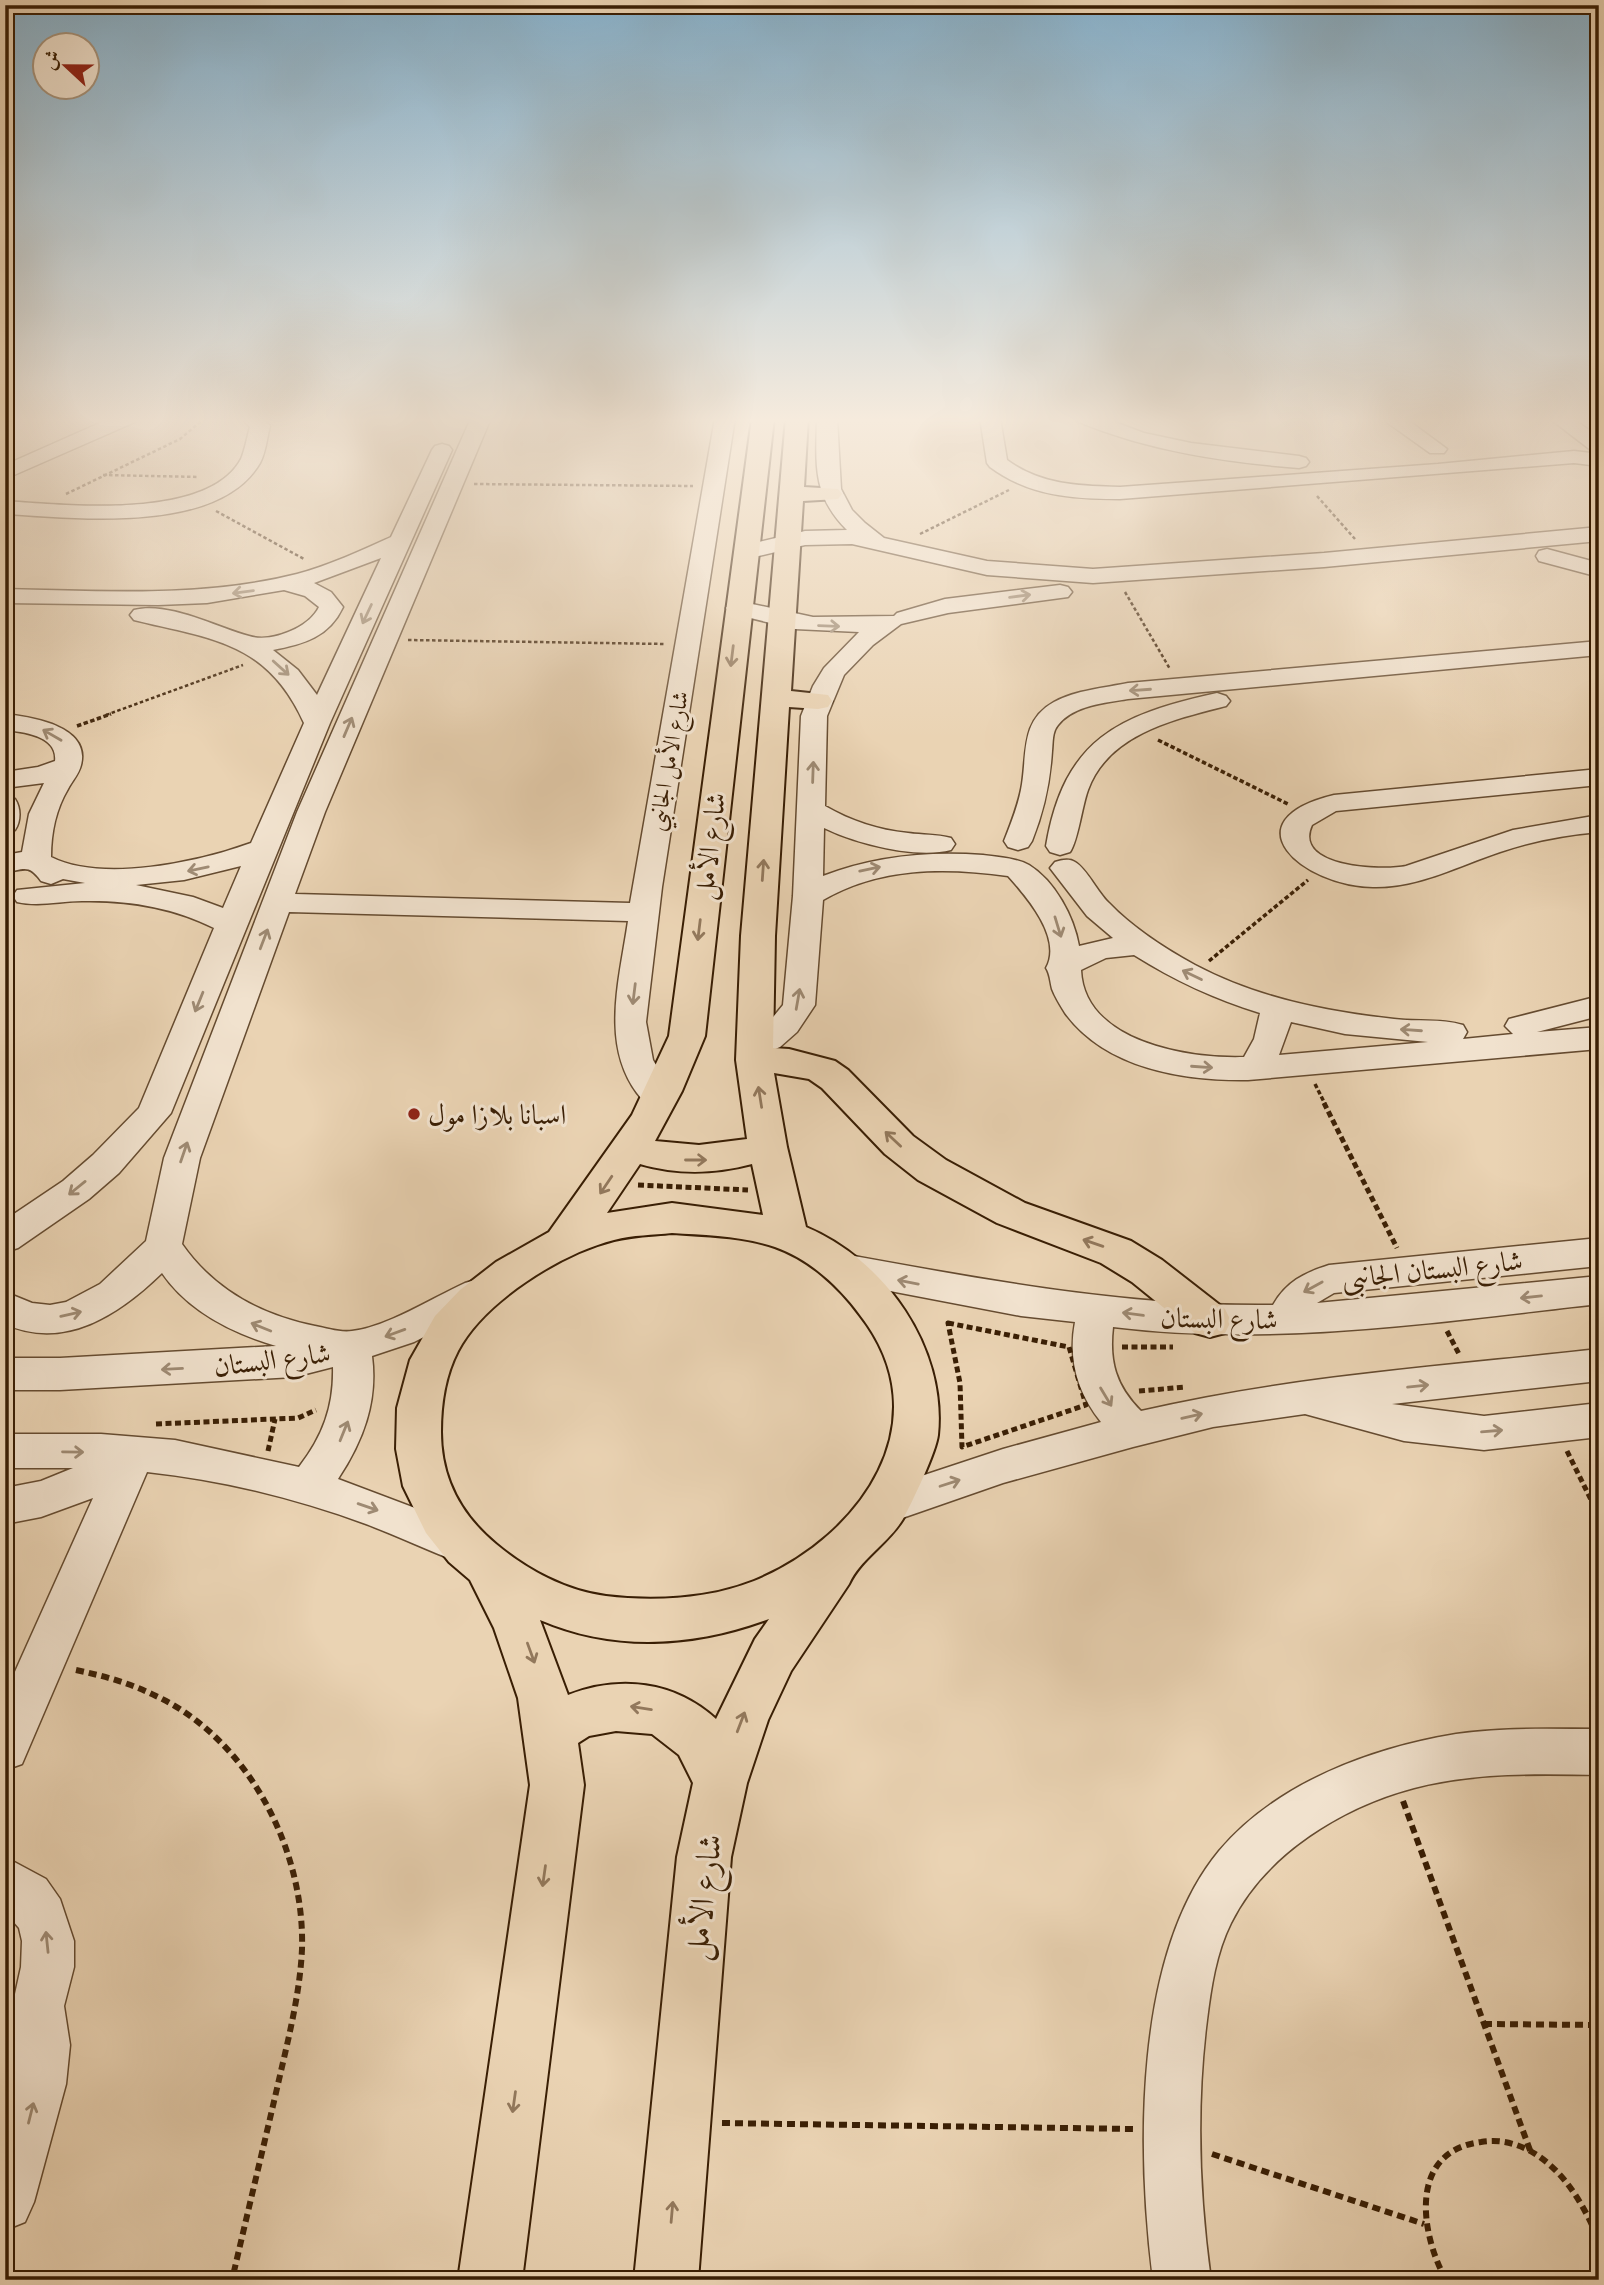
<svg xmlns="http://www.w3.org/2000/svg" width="1604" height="2285" font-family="'IM FELL Great Primer',Amiri,serif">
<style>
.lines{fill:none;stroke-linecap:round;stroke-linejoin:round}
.minor-casing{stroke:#654b30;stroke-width:3}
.major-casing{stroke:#391e04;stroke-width:4}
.path-far3{stroke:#391e04;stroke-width:2.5;stroke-dasharray:3.5 2.5;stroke-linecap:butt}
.path-far2{stroke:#391e04;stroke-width:3.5;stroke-dasharray:4.5 2.5;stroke-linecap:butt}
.path-far1{stroke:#391e04;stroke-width:5;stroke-dasharray:6 3.5;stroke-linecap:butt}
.path{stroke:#391e04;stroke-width:6;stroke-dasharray:8 5;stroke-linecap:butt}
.minor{fill:#f1e2ce;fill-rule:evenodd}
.major{fill:#ead3b3;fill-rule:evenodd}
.oneway{stroke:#9e8a73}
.oneway2{stroke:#92785c}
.poi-dot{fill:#8f2418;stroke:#f1e2ce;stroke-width:2.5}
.labels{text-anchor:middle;stroke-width:6;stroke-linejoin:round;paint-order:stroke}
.far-street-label{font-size:23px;fill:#391e04;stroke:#f1e2ce}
.street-label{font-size:28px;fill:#391e04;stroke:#f1e2ce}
.poi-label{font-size:28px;fill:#391e04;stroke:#f1e2ce;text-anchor:start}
.near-street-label{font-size:33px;fill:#391e04;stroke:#f1e2ce}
</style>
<rect width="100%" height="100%" fill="#ead3b3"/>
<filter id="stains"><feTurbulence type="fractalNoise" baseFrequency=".00286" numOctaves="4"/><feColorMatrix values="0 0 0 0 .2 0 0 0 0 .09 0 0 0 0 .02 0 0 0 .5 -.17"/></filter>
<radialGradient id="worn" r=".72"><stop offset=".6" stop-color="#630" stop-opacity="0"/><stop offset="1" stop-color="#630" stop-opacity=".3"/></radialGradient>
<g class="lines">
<defs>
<g id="minor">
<path d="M111 418H138L135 422 5 479V465Z"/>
<path d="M241 418H263L270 426C267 437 266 452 260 463 218 535 75 518 5 514V501C64 505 208 521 241 459 245 450 247 437 250 427Z"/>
<path d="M471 418H491L325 812 295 894 630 903 715 418H735L662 887 646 1022 653 1060 677 1099 672 1107C654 1112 648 1107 637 1093 600 1043 620 977 628 921L289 912 200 1158 182 1244C214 1290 261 1315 315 1326 326 1328 341 1333 352 1331 387 1327 432 1298 465 1283L478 1279 491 1283 497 1293 491 1303 414 1342 372 1356C378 1402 363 1441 338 1479L476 1531 483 1544 476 1557 461 1563C429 1551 398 1536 366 1524 295 1498 222 1480 147 1472L22 1764 5 1770V1694L93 1498 41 1517 5 1524V1488L41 1481 73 1468H5V1434H101L175 1440 299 1467C323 1436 334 1406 333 1367L294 1377 60 1390H5V1358H60L276 1346C232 1333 188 1311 162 1273 120 1314 65 1351 5 1324V1292L32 1303 50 1305 66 1302 100 1284 146 1241 164 1158 297 812Z"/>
<path d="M817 418H837L841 489 852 510 865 523 884 538 987 561 1093 569 1324 553 1599 527V541L1324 567 1093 583 987 575 852 544 805 545 746 559 738 557 735 552 738 547 746 545 805 531 847 530C812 495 816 465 817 418Z"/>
<path d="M980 418H1000L1007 460C1041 485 1079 486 1120 487L1438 464 1574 451 1599 454V466L1574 463 1120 499C1073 499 1029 496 990 467L987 463Z"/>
<path d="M1076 418H1104L1144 433 1191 443 1299 456 1306 458 1309 462 1306 466 1299 468C1223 462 1150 451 1079 422Z"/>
<path d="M1381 418H1405L1447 449 1444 453H1430Z"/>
<path d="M1549 418H1572L1599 437V453L1592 451Z"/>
<path d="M442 444 449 446 452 450 330 723 171 1113 119 1173 89 1199 18 1248 5 1252V1220L63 1181 93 1155 139 1108 214 928C172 907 129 900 82 901 61 901 38 907 17 902L13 896 17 890 85 883 63 879 51 884 41 881C29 864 24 869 5 873V855L22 852 29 814 44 783 5 788V772L38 767 55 761C58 736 24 732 5 730V714C32 717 91 726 81 765 79 774 72 781 68 789 56 809 51 833 51 857 102 883 199 862 251 843L304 723C267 641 211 639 134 620L130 615 134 610C168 601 216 627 249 636 271 643 309 628 319 607L305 596 284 590 207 603 158 605 5 603V589C102 591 202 598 297 574 330 565 360 551 391 537L432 450 435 446ZM381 558 317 695 298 670 273 650C304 644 329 637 343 607L331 592 314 583ZM241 866 223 908 193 897 136 885 184 880Z"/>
<path d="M1547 549 1599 563V577L1539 561 1536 556 1539 551Z"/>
<path d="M1060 585 1068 587 1072 592 1068 597 948 613 901 624 873 645 844 675 827 716 825 806C851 821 878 830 908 833 922 835 937 834 951 838L955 844 951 850C916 859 857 844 824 828L823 876C875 856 928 851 983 855 998 857 1016 858 1029 865 1055 881 1074 917 1079 946L1113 938 1087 916 1050 868 1055 862C1061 860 1069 858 1075 862 1087 869 1098 893 1109 903 1133 928 1164 948 1195 965 1257 998 1325 1011 1394 1019 1417 1022 1440 1018 1463 1025L1467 1032 1463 1039 1513 1034 1505 1026 1509 1019 1599 996V1016L1537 1032 1599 1027V1049L1248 1080C1184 1081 1106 1069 1065 1013 1060 1005 1055 997 1052 989 1050 981 1050 974 1046 968 1063 938 1026 896 1008 876 945 867 879 867 823 900L815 1005 797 1032 780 1047 754 1058 742 1055 738 1047 742 1039 769 1022 783 1005 793 896 801 716 813 686 824 668 859 632 795 629 730 613 726 608 730 603 738 601 813 617 894 616 897 613 945 599ZM1134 955C1174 980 1214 999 1260 1013L1254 1039 1244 1057C1188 1059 1084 1042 1081 970L1106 958ZM1291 1022 1345 1034 1428 1042 1279 1055Z"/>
<path d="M1599 641V655L1128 699C1105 703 1074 705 1058 725 1052 732 1053 742 1052 751 1050 783 1044 811 1032 841L1028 847 1018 850 1008 847 1004 841C1011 823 1019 804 1022 784 1027 752 1021 720 1054 702 1076 690 1104 688 1128 683Z"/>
<path d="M1217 693 1226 696 1230 701 1226 706C1175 719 1108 734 1088 790 1082 806 1078 841 1070 852L1060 855 1050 852 1046 846C1064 739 1118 715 1217 693Z"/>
<path d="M1599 769V785L1336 811 1312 825C1292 868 1383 871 1406 866L1513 830 1599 815V832C1565 835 1532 841 1500 852 1458 866 1418 888 1373 887 1303 886 1227 821 1334 795Z"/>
<path d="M5 797 15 799C21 808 21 821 15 830L5 832Z"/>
<path d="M1599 1238V1266L1334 1293 1317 1303 1599 1276V1304C1437 1322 1275 1347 1113 1327 1109 1362 1116 1386 1141 1411 1291 1376 1446 1366 1599 1349V1381L1392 1404 1484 1416 1599 1403V1437L1484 1450 1404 1441 1305 1414 1213 1427 1133 1447 1003 1483 885 1524 870 1519 864 1506 870 1493 1003 1449 1101 1422C1077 1392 1068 1360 1075 1322L1021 1316 843 1282 830 1278 824 1268 830 1258 843 1254C986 1280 1127 1307 1273 1305 1286 1282 1304 1273 1329 1265Z"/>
<path d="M1599 1729V1775C1537 1774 1475 1772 1414 1788 1342 1807 1265 1854 1231 1923 1216 1953 1211 1988 1207 2020 1196 2107 1199 2193 1211 2280H1153C1137 2153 1133 1955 1219 1851 1276 1783 1371 1748 1456 1734 1503 1727 1551 1729 1599 1729Z"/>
<path d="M5 1857 46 1879 60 1899 74 1941V1967L64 2006 70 2045 66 2084 34 2202 25 2222 5 2230V2105L11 2087 5 2089V2015L15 1994 21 1967 22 1941 19 1928 5 1912Z"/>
</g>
<path id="major" d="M752 418H774L705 1036 682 1091 655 1141 699 1145 747 1139 736 1060 741 936 786 418H808L804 487 838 489 842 494 838 499 803 501 791 691 828 695 832 701 828 707 818 709 789 707 775 936 773 1048 789 1049 835 1061 848 1070 913 1136 946 1160 1025 1203 1131 1241 1162 1260 1225 1309 1231 1321 1225 1333 1210 1337 1195 1333 1132 1282 1101 1263 997 1223 918 1180 885 1154 822 1088 809 1079 774 1073 787 1147 806 1227C885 1260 947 1348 938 1435 936 1452 912 1503 903 1519 888 1544 861 1558 849 1584L791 1671 768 1720 747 1783 731 1857 698 2280H634L677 1857 693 1783 679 1755 652 1734 616 1731 589 1736 578 1743 584 1785 522 2280H458L530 1785 518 1698 494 1628 470 1580 449 1562 426 1533 403 1486 396 1449 397 1408 410 1360 435 1316 460 1290 496 1262 549 1232 632 1115 669 1036ZM640 1164C678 1175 714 1174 752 1164L763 1215 672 1203 607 1213ZM672 1233C705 1235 743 1236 775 1247 809 1259 839 1286 860 1315 943 1421 861 1537 754 1581 709 1599 653 1602 606 1596 566 1591 527 1570 496 1544 461 1515 441 1478 441 1432 441 1404 445 1376 458 1351 484 1301 562 1253 614 1240 633 1235 653 1235 672 1233ZM769 1619 755 1639 716 1719C674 1681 620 1675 568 1695L540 1620C614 1652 694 1647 769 1619Z"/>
</defs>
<!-- minor casing -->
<use href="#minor" class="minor-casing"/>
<!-- major casing -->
<use href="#major" class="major-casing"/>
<!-- path-far3 -->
<g class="path-far3">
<path d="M103 475 199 477"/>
<path d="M474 484 693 486"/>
<path d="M66 494 180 439 205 418"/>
<path d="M1317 496 1355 539"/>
<path d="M216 511 304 559"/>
<path d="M920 534 1009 490"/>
<path d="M1125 592 1170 669"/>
<path d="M408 640 666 644"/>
<path d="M106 715 243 665"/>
</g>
<!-- path-far2 -->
<g class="path-far2">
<path d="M77 726 111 714"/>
<path d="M1158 740 1288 804"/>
<path d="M1209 961 1308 880"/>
<path d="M1315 1084 1325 1104"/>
</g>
<!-- path-far1 -->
<g class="path-far1">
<path d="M1324 1103 1397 1248"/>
<path d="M638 1185 748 1190"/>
<path d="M948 1323 1069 1347 1086 1405 962 1447 960 1383Z"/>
<path d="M1447 1331 1459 1354"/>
<path d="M1122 1347H1173"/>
<path d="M1139 1391 1186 1387"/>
<path d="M156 1424 298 1418 316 1410"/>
<path d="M268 1451 275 1419"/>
<path d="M1567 1451 1599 1516"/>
</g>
<!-- path -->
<g class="path">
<path d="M76 1670C104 1676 130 1683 156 1696 248 1739 305 1849 302 1949 300 1994 288 2040 278 2084 263 2149 247 2215 232 2280"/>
<path d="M1403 1801 1531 2153"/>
<path d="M1484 2024 1599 2025"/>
<path d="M722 2123 1133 2129"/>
<path d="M1212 2154 1424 2224"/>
<path d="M1446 2280C1420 2233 1408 2151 1481 2142 1499 2139 1516 2143 1532 2152 1565 2171 1585 2207 1599 2241"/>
</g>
<!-- minor -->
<use href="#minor" class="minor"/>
<!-- major -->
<use href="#major" class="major"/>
</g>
<!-- one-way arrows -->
<defs><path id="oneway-shaft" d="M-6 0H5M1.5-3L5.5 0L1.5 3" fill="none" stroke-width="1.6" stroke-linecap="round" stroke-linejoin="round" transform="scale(1.75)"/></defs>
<g class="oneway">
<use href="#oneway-shaft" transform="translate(243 592) rotate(173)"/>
<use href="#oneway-shaft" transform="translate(1020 596) rotate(-7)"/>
<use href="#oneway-shaft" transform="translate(367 614) rotate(115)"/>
<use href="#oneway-shaft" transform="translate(829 626) rotate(2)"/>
<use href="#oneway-shaft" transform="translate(281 668) rotate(42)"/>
<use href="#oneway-shaft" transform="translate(1140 690) rotate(176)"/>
<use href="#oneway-shaft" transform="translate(348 727) rotate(-67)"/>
<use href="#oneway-shaft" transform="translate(52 735) rotate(-150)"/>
<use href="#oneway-shaft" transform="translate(813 772) rotate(-88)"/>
<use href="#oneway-shaft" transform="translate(198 869) rotate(168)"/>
<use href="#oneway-shaft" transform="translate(870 869) rotate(-12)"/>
<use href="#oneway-shaft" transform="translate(1058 927) rotate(73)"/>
<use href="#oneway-shaft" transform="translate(264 939) rotate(-69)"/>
<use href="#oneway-shaft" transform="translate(1192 975) rotate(-154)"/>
<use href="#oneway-shaft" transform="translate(634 994) rotate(97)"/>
<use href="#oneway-shaft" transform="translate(798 999) rotate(-80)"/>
<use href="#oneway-shaft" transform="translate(199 1002) rotate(112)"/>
<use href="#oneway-shaft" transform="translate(1411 1030) rotate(-176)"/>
<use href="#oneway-shaft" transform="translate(1202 1067) rotate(4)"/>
<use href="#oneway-shaft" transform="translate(184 1152) rotate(-71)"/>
<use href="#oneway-shaft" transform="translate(77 1188) rotate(141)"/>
<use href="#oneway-shaft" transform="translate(908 1282) rotate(-169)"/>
<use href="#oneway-shaft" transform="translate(1313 1287) rotate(151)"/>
<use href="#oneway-shaft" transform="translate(1531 1297) rotate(174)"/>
<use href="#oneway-shaft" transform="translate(71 1314) rotate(-13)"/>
<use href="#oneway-shaft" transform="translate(1133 1314) rotate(-172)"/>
<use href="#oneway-shaft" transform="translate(261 1327) rotate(-158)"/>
<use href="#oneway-shaft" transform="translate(395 1333) rotate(160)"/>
<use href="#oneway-shaft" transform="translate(172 1369) rotate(177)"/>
<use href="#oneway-shaft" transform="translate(1418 1386) rotate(-6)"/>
<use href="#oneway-shaft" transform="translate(1106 1397) rotate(59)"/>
<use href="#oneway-shaft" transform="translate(1192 1416) rotate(-13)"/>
<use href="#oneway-shaft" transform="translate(344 1431) rotate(-68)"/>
<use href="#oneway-shaft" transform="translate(1492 1431) rotate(-5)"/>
<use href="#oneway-shaft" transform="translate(73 1452) rotate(1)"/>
<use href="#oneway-shaft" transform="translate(950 1483) rotate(-18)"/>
<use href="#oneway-shaft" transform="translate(368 1507) rotate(19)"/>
<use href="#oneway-shaft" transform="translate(47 1942) rotate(-96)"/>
<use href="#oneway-shaft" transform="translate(31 2113) rotate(-76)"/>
</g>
<g class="oneway2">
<use href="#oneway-shaft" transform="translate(732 656) rotate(97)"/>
<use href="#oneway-shaft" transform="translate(763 870) rotate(-86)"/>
<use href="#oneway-shaft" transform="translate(699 930) rotate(97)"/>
<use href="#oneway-shaft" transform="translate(760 1097) rotate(-99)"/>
<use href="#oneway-shaft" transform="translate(893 1139) rotate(-137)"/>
<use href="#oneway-shaft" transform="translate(696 1160)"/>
<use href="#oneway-shaft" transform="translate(606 1185) rotate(124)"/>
<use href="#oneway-shaft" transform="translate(1093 1243) rotate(-161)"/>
<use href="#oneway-shaft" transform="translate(531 1653) rotate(70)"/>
<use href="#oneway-shaft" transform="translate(641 1708) rotate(-171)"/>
<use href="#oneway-shaft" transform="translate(741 1722) rotate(-69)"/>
<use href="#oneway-shaft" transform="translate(544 1876) rotate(98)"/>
<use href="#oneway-shaft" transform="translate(514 2102) rotate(98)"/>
<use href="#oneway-shaft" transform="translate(672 2212) rotate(-85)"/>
</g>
<!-- sky -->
<linearGradient id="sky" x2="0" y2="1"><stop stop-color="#88b5d2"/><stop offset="0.57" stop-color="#f6ebdd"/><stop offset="1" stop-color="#f6ebdd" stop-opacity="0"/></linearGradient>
<rect width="1604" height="738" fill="url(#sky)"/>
<!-- markers -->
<circle class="poi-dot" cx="414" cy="1114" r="7"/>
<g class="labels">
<!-- far-street labels -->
<g class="far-street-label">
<text transform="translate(668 761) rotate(-80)" y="8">شارع الأمل الجانبي</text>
</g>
<!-- street labels -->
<g class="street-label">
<text transform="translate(709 846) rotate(-83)" y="10">شارع الأمل</text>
<text transform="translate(1432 1269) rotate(-6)" y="10">شارع البستان الجانبى</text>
<text transform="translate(1219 1318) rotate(1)" y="10">شارع البستان</text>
<text transform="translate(272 1359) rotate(-7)" y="10">شارع البستان</text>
</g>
<!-- poi labels -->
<g class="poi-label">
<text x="428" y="1124">اسبانا بلازا مول</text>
</g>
<!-- near-street labels -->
<g class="near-street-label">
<text transform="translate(702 1897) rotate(-83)" y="12">شارع الأمل</text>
</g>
</g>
<!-- margin -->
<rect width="1604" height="2285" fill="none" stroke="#ead3b3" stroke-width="28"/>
<rect x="7" y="7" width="1590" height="2271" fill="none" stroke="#391e04" stroke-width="3.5"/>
<rect x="14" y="14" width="1576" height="2257" fill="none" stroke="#391e04" stroke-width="2"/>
<!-- north arrow -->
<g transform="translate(66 66) rotate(292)"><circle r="33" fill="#f1e2ce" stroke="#a7947d" stroke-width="2"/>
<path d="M0-5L12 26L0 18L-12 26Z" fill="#8f2418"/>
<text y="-10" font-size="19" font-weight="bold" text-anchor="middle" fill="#391e04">ش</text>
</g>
<rect width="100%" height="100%" filter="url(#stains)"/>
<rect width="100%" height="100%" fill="url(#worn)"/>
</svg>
